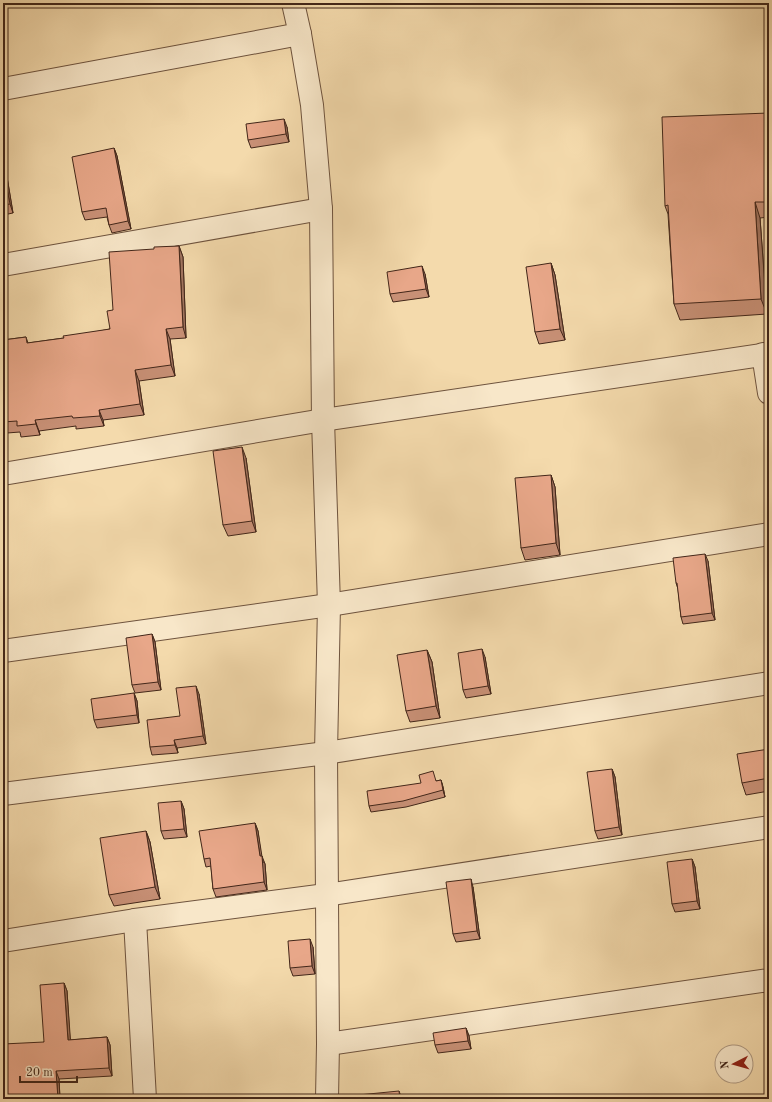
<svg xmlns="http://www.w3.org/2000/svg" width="772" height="1102" font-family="'Old Standard TT',serif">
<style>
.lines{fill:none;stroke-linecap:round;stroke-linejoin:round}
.minor-casing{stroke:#6e533e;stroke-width:24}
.minor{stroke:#f8e7c9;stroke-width:22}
.wall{fill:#c89076;stroke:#422619}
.shaded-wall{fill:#a27560;stroke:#422619}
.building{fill:#e8a789;stroke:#422619}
</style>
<rect width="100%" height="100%" fill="#f4daac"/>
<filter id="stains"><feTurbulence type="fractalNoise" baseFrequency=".005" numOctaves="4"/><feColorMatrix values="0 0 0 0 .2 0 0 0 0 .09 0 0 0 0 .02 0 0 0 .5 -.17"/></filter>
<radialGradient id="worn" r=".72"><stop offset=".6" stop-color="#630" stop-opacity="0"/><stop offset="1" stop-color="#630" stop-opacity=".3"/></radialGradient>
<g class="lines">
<defs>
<g id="minor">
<path d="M293 3 300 34 312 105 321 209 323 420 329 605 326 753 328 1044 327 1099"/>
<path d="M3 89 300 34"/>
<path d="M3 265 321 209"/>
<path d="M763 354 769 393"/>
<path d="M3 474 323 420 769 354"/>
<path d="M3 651 329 605 769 534"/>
<path d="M3 794 326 753 769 683"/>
<path d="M135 920 145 1099"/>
<path d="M3 941 135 920 326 895 769 827"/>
<path d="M328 1044 769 980"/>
</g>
</defs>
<!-- minor casing -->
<use href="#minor" class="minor-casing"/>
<!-- minor -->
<use href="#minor" class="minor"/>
</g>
<!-- wall -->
<g class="wall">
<path d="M769 113V217L760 218 767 314 680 320 674 304 668 214 665 206Z"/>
<path d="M287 127 289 142 251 148 248 140Z"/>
<path d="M114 148 117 156 131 229 112 233 109 225 107 217 85 220 82 212Z"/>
<path d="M3 168 7 177 13 213 3 215Z"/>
<path d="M179 246 183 257 186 338 170 339 175 376 139 381 144 415 103 420 104 426 76 429V426L39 431 40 435 21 437 20 432 7 433 3 423V340L26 337 28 343 64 338 110 329 113 310 154 249Z"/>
<path d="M551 263 555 275 565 340 539 344 535 332Z"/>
<path d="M425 274 429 297 393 302 390 294Z"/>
<path d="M246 458 256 532 228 536 223 525Z"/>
<path d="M551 475 555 487 560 555 525 560 521 548Z"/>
<path d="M708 561 715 620 683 624 681 617 678 589 676 583Z"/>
<path d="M152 634 155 642 161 690 135 693 132 685Z"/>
<path d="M427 650 432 662 440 718 410 722 406 711Z"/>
<path d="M485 657 491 694 466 698 463 690Z"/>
<path d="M134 693 137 701 139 723 97 728 94 720Z"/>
<path d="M199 694 206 744 177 748 178 753 152 755 150 747 180 716Z"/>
<path d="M769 749V791L746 795 742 783Z"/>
<path d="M612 769 615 777 622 835 598 839 595 831Z"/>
<path d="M441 780 443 787 445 797 406 807 371 812 369 806 436 781Z"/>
<path d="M181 801 184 809 187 837 164 839 161 831Z"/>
<path d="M255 823 258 831 261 856 265 864 267 890 216 897 213 889 211 866 206 867 204 859Z"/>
<path d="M146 831 150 842 160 899 114 906 109 895Z"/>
<path d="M692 859 695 867 700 909 675 912 672 904Z"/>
<path d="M473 887 480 939 456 942 453 934Z"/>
<path d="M313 947 315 974 293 976 290 968Z"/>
<path d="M64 983 67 991 70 1040 107 1037 110 1045 112 1076 59 1079 60 1099H3L44 1042Z"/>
<path d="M466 1028 469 1036 471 1049 438 1053 435 1045Z"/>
</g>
<!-- shaded-wall -->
<g class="shaded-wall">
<path d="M284 119 287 127 289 142 286 134Z"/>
<path d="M114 148 117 156 131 229 128 221Z"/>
<path d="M3 167 7 177 13 213 10 204Z"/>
<path d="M755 202 760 218 767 314 761 299Z"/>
<path d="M179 246 183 257 186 338 183 327Z"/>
<path d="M551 263 555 275 565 340 560 329Z"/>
<path d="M422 266 425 274 429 297 426 289Z"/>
<path d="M166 329 170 339 175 376 171 365Z"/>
<path d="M135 370 139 381 144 415 140 404Z"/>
<path d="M99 410 103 420 104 426 100 416Z"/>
<path d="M35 420 39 431 40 435 36 424Z"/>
<path d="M242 447 246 458 256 532 252 521Z"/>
<path d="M551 475 555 487 560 555 556 543Z"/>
<path d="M705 554 708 561 715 620 712 613Z"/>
<path d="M152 634 155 642 161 690 158 682Z"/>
<path d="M482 649 485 657 491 694 488 686Z"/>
<path d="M427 650 432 662 440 718 436 706Z"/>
<path d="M196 686 199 694 206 744 203 736Z"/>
<path d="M134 693 137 701 139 723 137 715Z"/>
<path d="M174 740 177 748 178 753 175 745Z"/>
<path d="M612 769 615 777 622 835 619 827Z"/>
<path d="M441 780 443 787 445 797 443 790Z"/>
<path d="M181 801 184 809 187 837 184 829Z"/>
<path d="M255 823 258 831 263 863 262 856 265 864 267 890 264 882 260 856Z"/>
<path d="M146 831 150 842 160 899 155 887Z"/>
<path d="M692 859 695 867 700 909 697 901Z"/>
<path d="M471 879 473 887 480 939 477 931Z"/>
<path d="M310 939 313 947 315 974 312 966Z"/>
<path d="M64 983 67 991 71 1048 68 1040Z"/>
<path d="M466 1028 469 1036 471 1049 468 1041Z"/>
<path d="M107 1037 110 1045 112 1076 109 1068Z"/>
<path d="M56 1071 59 1079 60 1099H58Z"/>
<path d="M399 1091 402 1099H400Z"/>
</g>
<!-- building -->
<g class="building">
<path d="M769 113V202H755L761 299 674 304 668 205 665 206 662 117Z"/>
<path d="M284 119 286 134 248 140 246 124Z"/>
<path d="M114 148 128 221 109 225 106 208 82 212 72 157Z"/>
<path d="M3 168 10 204 3 205Z"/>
<path d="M179 246 183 327 166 329 171 365 135 370 140 404 99 410 100 416 73 418 72 416 35 420 36 424 17 426V421L3 422V340L26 337 27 343 64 338 63 336 110 329 107 311 113 310 109 252 154 249V247Z"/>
<path d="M551 263 560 329 535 332 526 267Z"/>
<path d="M422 266 426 289 390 294 387 272Z"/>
<path d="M242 447 252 521 223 525 213 451Z"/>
<path d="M551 475 556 543 521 548 515 478Z"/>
<path d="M705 554 712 613 681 617 677 583H676L673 558Z"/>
<path d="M152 634 158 682 132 685 126 638Z"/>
<path d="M482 649 488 686 463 690 458 653Z"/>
<path d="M427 650 436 706 406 711 397 655Z"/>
<path d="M196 686 203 736 174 740 175 745 150 747 147 720 180 716 176 688Z"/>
<path d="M134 693 137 715 94 720 91 699Z"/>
<path d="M769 749V778L742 783 737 754Z"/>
<path d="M612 769 619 827 595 831 587 772Z"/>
<path d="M433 771 436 781 441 780 443 790 403 801 369 806 367 791 421 783 419 775Z"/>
<path d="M181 801 184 829 161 831 158 803Z"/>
<path d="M255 823 260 856H262L264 882 213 889 210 858 204 859 199 831Z"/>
<path d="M146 831 155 887 109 895 100 838Z"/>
<path d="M692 859 697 901 672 904 667 862Z"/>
<path d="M471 879 477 931 453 934 446 882Z"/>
<path d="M310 939 312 966 290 968 288 941Z"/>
<path d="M64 983 68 1040 107 1037 109 1068 56 1071 58 1099H3V1044L44 1042 40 985Z"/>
<path d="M466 1028 468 1041 435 1045 433 1033Z"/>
<path d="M399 1091 400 1099H338V1097Z"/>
</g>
<!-- margin -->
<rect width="772" height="1102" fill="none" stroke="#f4daac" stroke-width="16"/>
<rect x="4" y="4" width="764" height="1094" fill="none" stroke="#422619" stroke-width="2"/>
<rect x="8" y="8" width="756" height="1086" fill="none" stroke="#422619"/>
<!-- north arrow -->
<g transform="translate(734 1064) rotate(264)"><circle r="19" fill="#f8e7c9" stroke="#af9a83"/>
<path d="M0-3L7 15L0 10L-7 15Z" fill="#8f2418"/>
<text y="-6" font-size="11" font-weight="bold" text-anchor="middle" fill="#422619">N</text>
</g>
<!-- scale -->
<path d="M20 1076v6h57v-6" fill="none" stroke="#422619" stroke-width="2"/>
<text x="26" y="1076" font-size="12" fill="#422619" stroke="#f8e7c9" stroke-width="3" paint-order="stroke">20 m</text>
<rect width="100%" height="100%" filter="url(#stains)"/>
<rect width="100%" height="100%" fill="url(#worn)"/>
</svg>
